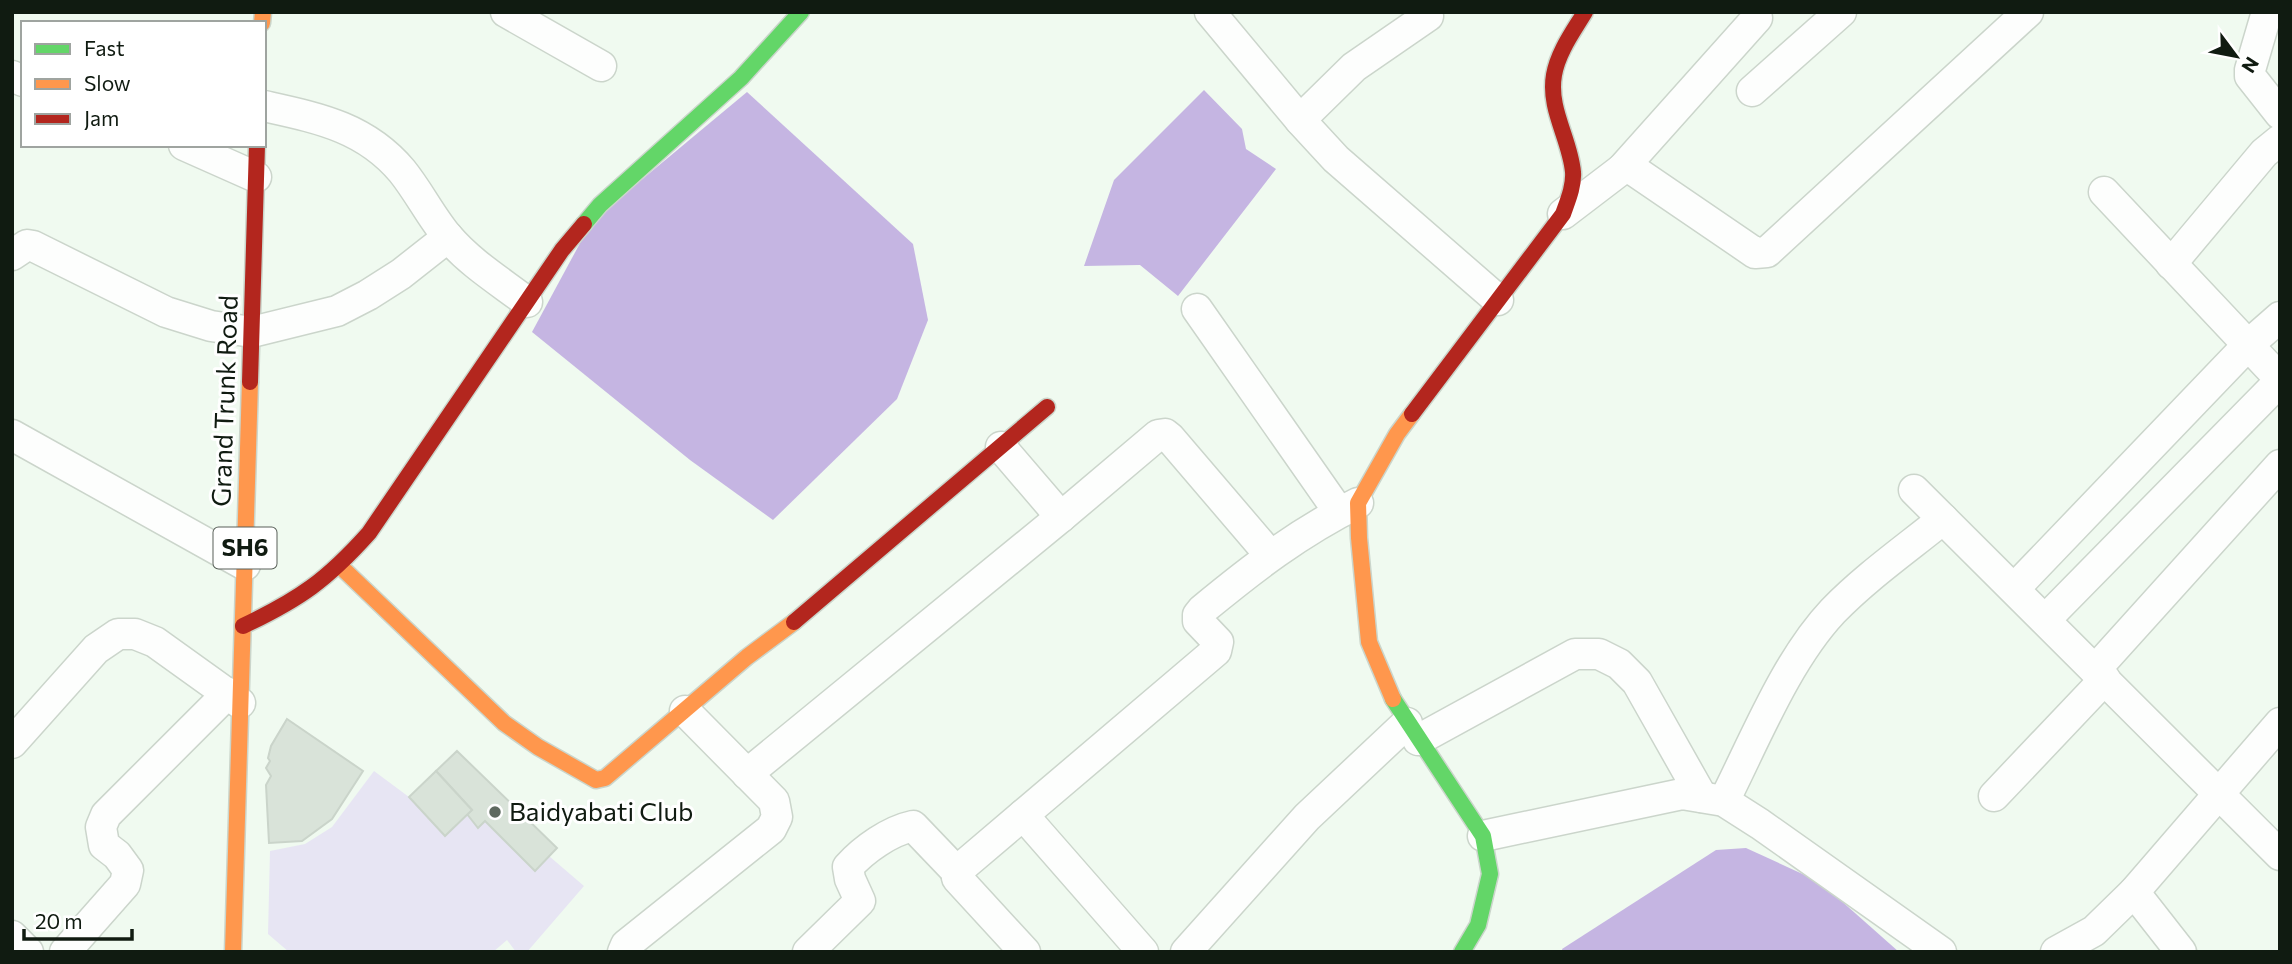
<svg xmlns="http://www.w3.org/2000/svg" width="2292" height="964" font-family="Commissioner,sans-serif">
<style>
.green{fill:#e7e5f3}
.water{fill:#c5b5e2}
.building{fill:#d9e3d9;stroke:#cad4ca;stroke-width:2}
.lines{fill:none;stroke-linecap:round;stroke-linejoin:round}
.street-casing{stroke:#cbd5cb;stroke-width:33}
.fast-casing{stroke:#cbd5cb;stroke-width:19}
.slow-casing{stroke:#cbd5cb;stroke-width:19}
.jam-casing{stroke:#cbd5cb;stroke-width:19}
.street{stroke:#fdfefd;stroke-width:30}
.fast{stroke:#63d668;stroke-width:16}
.slow{stroke:#ff974d;stroke-width:16}
.jam{stroke:#b3261e;stroke-width:16}
.poi-dot{fill:#5e695f;stroke:#fff;stroke-width:2.5}
.labels{text-anchor:middle;stroke-width:6;stroke-linejoin:round;paint-order:stroke}
.shield{fill:#fff;stroke:#585f58;stroke-width:2}
.shield-label{font-size:24px;font-weight:bold;fill:#101b11}
.street-label{font-size:26px;fill:#101b11;stroke:#fff}
.poi-label{font-size:26px;fill:#101b11;stroke:#fff;text-anchor:start}
</style>
<rect width="100%" height="100%" fill="#f0faf0"/>
<!-- green -->
<path class="green" d="M374 771 409 797 445 836 467 814 478 827 485 821 535 871 549 856 584 886 527 952H516L507 940 493 952H289L268 934 270 851 305 844 332 827Z"/>
<!-- water -->
<g class="water">
<path d="M1204 90 1242 129 1246 149 1276 169 1178 296 1140 265 1084 266 1114 180Z"/>
<path d="M747 92 913 244 928 320 897 399 773 520 690 460 532 332 592 221Z"/>
<path d="M1746 848 1820 882 1899 952H1563L1562 949 1716 850Z"/>
</g>
<!-- building -->
<g class="building">
<path d="M287 719 363 771 332 819 302 841 269 843 266 785 271 776 266 768 270 761 268 758 271 746Z"/>
<path d="M457 751 557 848 535 871 485 821 478 828 467 814 472 810 436 771Z"/>
<path d="M436 771 472 810 445 836 409 797Z"/>
</g>
<g class="lines">
<defs>
<g id="street">
<path d="M506 12 601 66"/>
<path d="M1210 12 1300 120 1336 159 1498 300"/>
<path d="M2267 12 2250 70V76L2280 114"/>
<path d="M12 76 23 81"/>
<path d="M1752 91 1841 12"/>
<path d="M264 106C318 118 365 127 402 171 419 192 431 217 448 237 470 263 501 282 527 302"/>
<path d="M1300 120 1354 67 1428 16"/>
<path d="M184 145 256 177"/>
<path d="M1622 169 1757 18"/>
<path d="M2104 192 2280 379"/>
<path d="M1563 214 1622 169 1629 167 1755 253 1767 252 2028 12"/>
<path d="M12 255 27 245 33 246 166 312 211 326 252 332 337 311 368 295 401 274 448 237"/>
<path d="M2171 264 2264 153 2280 140"/>
<path d="M1197 309 1339 512"/>
<path d="M12 435 245 565"/>
<path d="M1001 447 1061 517"/>
<path d="M1914 490 2280 855"/>
<path d="M2014 589 2248 345 2280 317"/>
<path d="M2045 620 2280 381"/>
<path d="M2095 670 2280 465"/>
<path d="M1418 740 1575 654H1599L1619 664 1637 682 1702 797"/>
<path d="M12 743 96 649 118 634H135L155 642 240 703"/>
<path d="M747 774 1061 517 1158 435 1165 434 1170 438 1270 555"/>
<path d="M1994 796 2105 679"/>
<path d="M1724 801C1755 740 1786 661 1833 611 1866 577 1906 549 1943 519"/>
<path d="M1023 815 1143 952"/>
<path d="M1483 836 1682 794 1724 801 1760 824 1941 952"/>
<path d="M2134 892 2181 952"/>
<path d="M12 936 28 952"/>
<path d="M65 952 125 884 128 870 117 855 104 845 101 827 106 815 228 693"/>
<path d="M623 952 626 945 771 829 777 817 774 801 685 711"/>
<path d="M808 952 860 901 850 879 848 867C864 849 890 831 913 826L958 873"/>
<path d="M1025 952 957 878 963 866 1216 651 1218 642 1198 621V615L1202 610C1253 568 1298 533 1358 503"/>
<path d="M1186 952 1307 817 1407 723"/>
<path d="M2056 952 2094 931 2134 892 2280 723"/>
</g>
<g id="fast">
<path d="M584 224 600 205 741 78 801 12"/>
<path d="M1393 699 1483 836 1490 874 1478 925 1462 952"/>
</g>
<g id="slow">
<path d="M262 23 263 12"/>
<path d="M339 565 504 723 538 747 596 780 605 778 747 657 794 622"/>
<path d="M1393 699 1369 642 1359 538 1358 503 1397 434 1412 414"/>
<path d="M233 952 250 382"/>
</g>
<g id="jam">
<path d="M250 382 257 145"/>
<path d="M1412 414 1563 214C1568 200 1574 186 1573 172 1570 139 1548 109 1554 75 1558 52 1573 32 1585 12"/>
<path d="M794 622 1047 407"/>
<path d="M243 626C300 599 327 580 369 533L562 250 584 224"/>
</g>
</defs>
<!-- street casing -->
<use href="#street" class="street-casing"/>
<!-- fast casing -->
<use href="#fast" class="fast-casing"/>
<!-- slow casing -->
<use href="#slow" class="slow-casing"/>
<!-- jam casing -->
<use href="#jam" class="jam-casing"/>
<!-- street -->
<use href="#street" class="street"/>
<!-- fast -->
<use href="#fast" class="fast"/>
<!-- slow -->
<use href="#slow" class="slow"/>
<!-- jam -->
<use href="#jam" class="jam"/>
</g>
<!-- markers -->
<circle class="poi-dot" cx="495" cy="812" r="7"/>
<g class="labels">
<!-- shield labels -->
<rect class="shield" x="213.5" y="527.5" width="63" height="41" rx="5"/>
<g class="shield-label">
<text x="245" y="556">SH6</text>
</g>
<!-- street labels -->
<g class="street-label">
<text transform="translate(225 401) rotate(-88)" y="9">Grand Trunk Road</text>
</g>
<!-- poi labels -->
<g class="poi-label">
<text x="509" y="821">Baidyabati Club</text>
</g>
</g>
<!-- border -->
<rect width="2292" height="964" fill="none" stroke="#101b11" stroke-width="28"/>
<!-- legend -->
<rect x="21" y="21" width="245" height="126" fill="#ffffff" stroke="#9fa4a0" stroke-width="2"/>
<rect x="35" y="44" width="35" height="10" fill="#63d668" stroke="#9fa4a0" stroke-width="2"/>
<text x="84" y="56" font-size="21" fill="#101b11">Fast</text>
<rect x="35" y="79" width="35" height="10" fill="#ff974d" stroke="#9fa4a0" stroke-width="2"/>
<text x="84" y="91" font-size="21" fill="#101b11">Slow</text>
<rect x="35" y="114" width="35" height="10" fill="#b3261e" stroke="#9fa4a0" stroke-width="2"/>
<text x="84" y="126" font-size="21" fill="#101b11">Jam</text>
<!-- north arrow -->
<g transform="translate(2236 56) rotate(122)" stroke="#ffffff" stroke-width="5" paint-order="stroke">
<path d="M0-5L12 26L0 18L-12 26Z" fill="#101b11"/>
<text y="-10" font-size="19" font-weight="bold" text-anchor="middle" fill="#101b11">N</text>
</g>
<!-- scale -->
<path d="M24 929v10h108v-10" fill="none" stroke="#101b11" stroke-width="3.5"/>
<text x="35" y="929" font-size="21" fill="#101b11" stroke="#ffffff" stroke-width="5" paint-order="stroke">20 m</text>
</svg>
